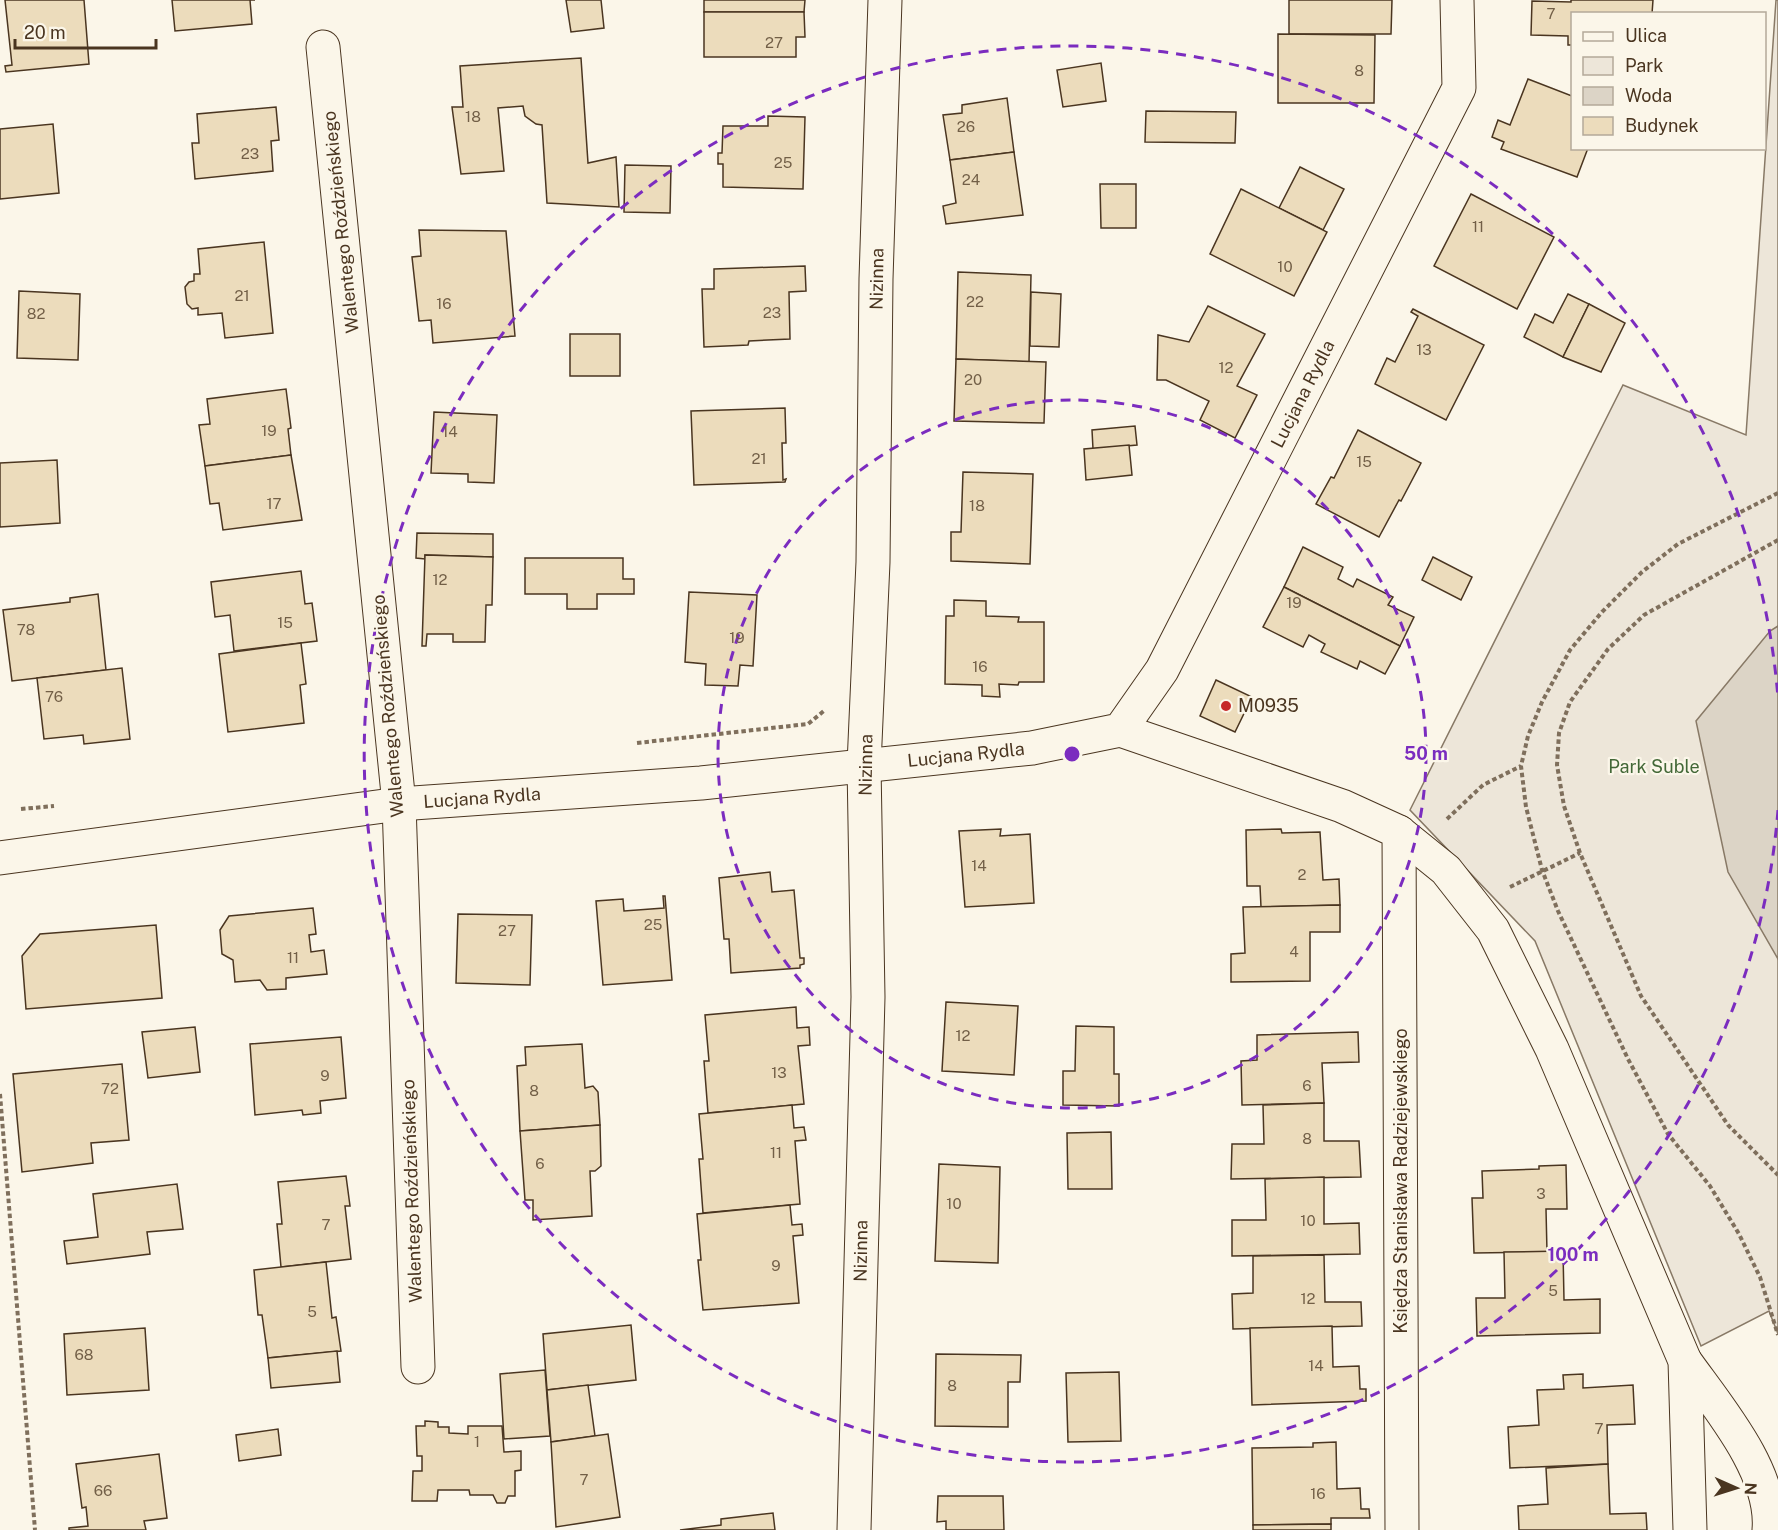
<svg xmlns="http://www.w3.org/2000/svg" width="1778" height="1530" font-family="'Public Sans',sans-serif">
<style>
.green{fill:#ede6d9;stroke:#887966;stroke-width:1.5}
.water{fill:#dcd4c6;stroke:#887966;stroke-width:1.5}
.building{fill:#ecdcbc;stroke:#4a3520;stroke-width:1.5}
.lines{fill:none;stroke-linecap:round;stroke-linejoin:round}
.minor-casing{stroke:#4a3520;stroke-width:35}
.path{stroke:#7f6f5c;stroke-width:4;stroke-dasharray:4.5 3;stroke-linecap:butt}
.minor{stroke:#fbf6e9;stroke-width:33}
.ring{fill:none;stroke:#7b2cbf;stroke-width:3;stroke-dasharray:10 8}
.poi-dot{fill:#c62828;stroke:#fbf6e9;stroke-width:2}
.labels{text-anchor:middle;stroke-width:4.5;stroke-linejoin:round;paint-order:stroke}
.number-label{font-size:15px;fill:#725f47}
.street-label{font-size:18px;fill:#4a3520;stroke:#fbf6e9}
.poi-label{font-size:18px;fill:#4a3520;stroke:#fbf6e9;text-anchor:start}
.park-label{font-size:18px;fill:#436837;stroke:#fbf6e9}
.centre{fill:#7b2cbf;stroke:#fbf6e9;stroke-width:3}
.ring-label{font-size:18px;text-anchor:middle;font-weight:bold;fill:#7b2cbf;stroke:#fbf6e9;stroke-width:4.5;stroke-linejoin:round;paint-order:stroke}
</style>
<rect width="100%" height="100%" fill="#fbf6e9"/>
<!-- green -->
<path class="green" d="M1776 0H1778V1334L1769 1311 1701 1346 1535 941 1410 810 1623 385 1746 435Z"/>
<!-- water -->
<path class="water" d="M1778 626V959L1728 872 1696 721 1770 631Z"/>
<!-- building -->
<g class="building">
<path d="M5 0H84L89 64 6 72 5 66 12 65Z"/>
<path d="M172 0H255H250L252 24 175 31Z"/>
<path d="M566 0H601L604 28 571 32Z"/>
<path d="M704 0H805L804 12H704Z"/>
<path d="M1289 0H1392L1391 34H1289Z"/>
<path d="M1571 0H1653L1652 14H1572V45H1568V36L1531 35 1532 1 1571 2Z"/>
<path d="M704 12H804L805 37H796V57H704Z"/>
<path d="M1278 34 1375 35 1374 103H1278Z"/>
<path d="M581 58 588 163 616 157 619 207 547 203 542 125 536 124 525 116 523 106 498 108 504 171 461 174 452 107H463L460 66Z"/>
<path d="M1101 63 1106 101 1063 107 1057 70Z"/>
<path d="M1528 79 1572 96V148H1588L1577 177 1501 149 1504 142 1492 137 1498 120 1510 125Z"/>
<path d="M1007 98 1014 152 950 160 943 115 962 113V105Z"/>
<path d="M276 107 279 140 271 141 273 171 195 179 192 143H199L197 114Z"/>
<path d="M1146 111 1236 112 1235 143 1145 142Z"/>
<path d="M768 116 805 117 803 189 723 187V164H718V153H722L723 126H768Z"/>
<path d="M53 124 59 193 0 199V129Z"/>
<path d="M1014 152 1023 215 946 224 943 206 956 203 950 160Z"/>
<path d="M625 165 671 166 670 213 624 212Z"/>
<path d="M1300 167 1344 189 1323 230 1279 208Z"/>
<path d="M1100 184H1136V228H1101Z"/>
<path d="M1241 189 1327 232 1294 296 1210 254Z"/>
<path d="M1471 194 1554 237 1517 309 1434 266Z"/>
<path d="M419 230 506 231 515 336 433 343 431 320 419 321 412 257 421 256Z"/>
<path d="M264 242 273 333 225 338 222 313 198 315V308L192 309 187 304 185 287 189 282 194 281V274H200L198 249Z"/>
<path d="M805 266 806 291 789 292 790 339 749 341 748 345 704 347 702 289H714V269Z"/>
<path d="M958 272 1031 275 1029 362 956 359Z"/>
<path d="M19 291 80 294 78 360 17 358Z"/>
<path d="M1031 292 1061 294 1059 347 1030 346Z"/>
<path d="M1568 294 1589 304 1563 357 1524 337 1535 314 1553 323Z"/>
<path d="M1589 304 1625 323 1601 372 1563 357Z"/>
<path d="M1208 306 1265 334 1237 386 1257 395 1235 438 1200 420 1209 401 1166 380H1157L1158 335 1189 342Z"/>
<path d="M1413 309 1484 345 1446 420 1375 384 1387 358 1395 362 1418 316 1411 312Z"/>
<rect x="570" y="334" width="50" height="42"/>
<path d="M956 359 1046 362 1044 423 954 421Z"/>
<path d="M286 389 291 428 288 429 291 455 205 466 199 425 210 424 207 399Z"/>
<path d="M785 408 786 443H782L783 480 786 479 785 482 694 485 691 411Z"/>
<path d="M434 412 497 415 494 483 468 482V474L431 473Z"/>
<path d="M1135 426 1137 445 1093 449 1092 430Z"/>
<path d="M1358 430 1421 463 1401 501 1399 500 1379 537 1316 504 1331 477 1334 478Z"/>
<path d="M1129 445 1132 475 1086 480 1084 449Z"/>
<path d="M291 455 302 520 223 530 219 503 210 504 205 466Z"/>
<path d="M57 460 60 523 0 527V463Z"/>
<path d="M963 472 1033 474 1030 564 951 561V532H961Z"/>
<path d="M417 533 493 534V557L425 555V559L416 558Z"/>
<path d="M1303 547 1343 567 1338 579 1353 587 1357 579 1393 597 1388 605 1414 617 1400 646 1284 587Z"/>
<path d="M425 555 493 557 492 605H486L485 642H453V634H427L426 646H422Z"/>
<path d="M1433 557 1472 577 1461 600 1422 580Z"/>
<path d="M525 558H623V579H634V594H597V609H567V594H525Z"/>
<path d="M301 571 305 604 312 603 317 641 234 651 230 615 215 617 211 582Z"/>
<path d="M1284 587 1400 646 1385 674 1360 661 1357 669 1321 652 1325 644 1309 635 1303 647 1263 627Z"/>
<path d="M689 592 757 595 753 666 740 665 738 686 705 685 706 664 685 662Z"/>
<path d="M98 594 106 670 12 681 3 610 70 602V598Z"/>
<path d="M954 600 986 601V616L1019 617 1018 622H1044V682H1019L1018 685 999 684 1000 697 982 696V685L945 684 946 616H954Z"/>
<path d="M301 643 306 684 300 685 304 723 228 732 219 654Z"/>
<path d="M122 668 130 739 84 744 83 735 44 739 37 678Z"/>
<path d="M1216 680 1252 697 1235 732 1200 716Z"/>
<path d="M1001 829 1000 836 1030 834 1034 903 965 907 959 831Z"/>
<path d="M1281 829 1282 833 1320 832 1323 880 1339 879 1340 905 1261 907 1260 886H1247L1246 830Z"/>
<path d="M770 872 772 892 794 890 800 958H804V964L800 965V968L731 973 729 939H724L719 878Z"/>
<path d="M663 896H665L672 980 603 985 596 901 623 899 624 911 664 908Z"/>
<path d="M1340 905V932H1310V981L1231 982V954L1245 953 1243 907Z"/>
<path d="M313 908 316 934 309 935 311 952 324 950 327 974 286 978V989L267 990 260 980 235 982 233 960 222 954 220 930 229 916Z"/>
<path d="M458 914 532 915 530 985 456 983Z"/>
<path d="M156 925 162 998 26 1009 22 956 40 934Z"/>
<path d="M946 1002 1018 1006 1014 1075 942 1071Z"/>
<path d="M796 1007 797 1028 809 1027 810 1045 798 1046 804 1104 708 1113 704 1061H709L705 1015Z"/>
<path d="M1076 1026 1114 1027V1074H1119V1106L1063 1105V1071H1075Z"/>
<path d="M195 1027 200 1072 148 1078 142 1032Z"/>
<path d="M1358 1032 1359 1062 1322 1063 1324 1103 1242 1105 1241 1061 1257 1060V1035Z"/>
<path d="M341 1037 346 1098 320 1101 321 1113 303 1115 302 1110 255 1115 250 1044Z"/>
<path d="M582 1044 585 1088 593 1086 598 1092 600 1125 520 1131 517 1066 526 1065 525 1047Z"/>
<path d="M122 1064 129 1140 91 1143 93 1163 22 1172 13 1074Z"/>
<path d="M1324 1103V1141H1359L1361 1177 1231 1179 1232 1144H1264L1263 1105Z"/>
<path d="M792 1105 794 1128 804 1127 806 1140 795 1141 800 1204 703 1213 699 1159H703L699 1114Z"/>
<path d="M600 1125 601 1166 595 1171H590L592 1216 533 1220V1200H525L520 1131Z"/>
<path d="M1111 1132 1112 1189H1068L1067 1133Z"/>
<path d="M939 1164 1000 1167 998 1263 935 1261Z"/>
<path d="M1566 1165 1567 1209H1546L1547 1252 1474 1253 1472 1198H1483L1482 1171 1539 1169V1166Z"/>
<path d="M346 1176 350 1206H345L351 1259 281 1267 277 1224H282L278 1182Z"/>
<path d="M1324 1177V1224L1359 1223 1360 1254 1232 1256V1220H1266L1265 1179Z"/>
<path d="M177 1184 183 1229 147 1232 150 1254 67 1264 64 1241 98 1237 93 1194Z"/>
<path d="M790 1205 792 1225 802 1224 803 1235 793 1236 799 1303 703 1310 698 1260H701L697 1214Z"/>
<path d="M1563 1251 1564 1300 1600 1299V1333L1477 1336 1476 1298H1505L1504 1252Z"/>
<path d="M1324 1255 1325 1302H1361L1362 1326 1233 1329 1232 1294 1253 1293V1256Z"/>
<path d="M326 1262 332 1318 336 1317 341 1351 268 1358 262 1315H258L254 1270Z"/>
<path d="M631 1325 636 1380 547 1390 543 1334Z"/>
<path d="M1332 1326 1333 1367 1359 1366 1360 1389H1366V1401L1252 1405 1250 1328Z"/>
<path d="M145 1328 149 1390 67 1395 64 1334Z"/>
<path d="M337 1351 340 1382 271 1388 268 1358Z"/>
<path d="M936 1354 1021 1355 1020 1382H1008V1427L935 1426Z"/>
<path d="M545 1370 550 1436 504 1439 500 1374Z"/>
<path d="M1119 1372 1121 1441 1068 1442 1066 1373Z"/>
<path d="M1583 1374V1388L1633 1385 1635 1424 1607 1425 1608 1464 1510 1468 1508 1427 1539 1425 1537 1390 1564 1389 1563 1375Z"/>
<path d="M588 1385 595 1436 551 1442 547 1390Z"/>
<path d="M425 1421 438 1422V1427H449V1433L468 1434V1426H502L504 1452 521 1451V1470L515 1471V1496H508L505 1503H497L493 1495H470L469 1490H438L437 1501H412L413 1471H422V1456H417L416 1426H425Z"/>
<path d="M278 1429 281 1455 239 1461 236 1435Z"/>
<path d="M608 1434 620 1517 556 1527 551 1442Z"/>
<path d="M1336 1442 1337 1489 1360 1488 1361 1509H1369L1370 1518H1331V1524L1253 1525 1252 1448 1313 1447V1443Z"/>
<path d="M159 1454 167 1518 144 1521 146 1530H69V1528L88 1526 86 1507 82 1508 76 1464Z"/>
<path d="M1608 1464 1610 1514 1646 1513 1647 1530H1519L1518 1506 1548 1504 1546 1468Z"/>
<path d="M938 1496H1003L1004 1530H946V1521L937 1522Z"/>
<path d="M773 1513 775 1530H680L721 1525V1519Z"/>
<path d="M1331 1524V1530H1253V1525Z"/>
</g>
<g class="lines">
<defs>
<g id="minor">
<path d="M323 47 399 804 418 1367"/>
<path d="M1120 730 1342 806 1399 832 1402 1530"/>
<path d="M1399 832 1446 870 1493 930 1552 1049 1685 1361 1690 1530"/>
<path d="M0 858 399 804 701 783 1032 748 1120 730 1162 670 1459 88 1457 0"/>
<path d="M1685 1361C1717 1406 1774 1472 1769 1530"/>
<path d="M854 1530 868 997 864 765 873 562 876 279 885 0"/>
</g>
</defs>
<!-- minor casing -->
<use href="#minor" class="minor-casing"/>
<!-- path -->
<g class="path">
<path d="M1778 493 1678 544 1642 572 1602 612 1570 650 1542 702 1528 736 1521 766 1526 807 1542 870 1558 911 1628 1059 1668 1134 1710 1186 1739 1234 1760 1277 1778 1335"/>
<path d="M1778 540 1644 615 1608 649 1570 702 1559 733 1557 765 1564 806 1580 853 1641 996 1728 1125 1778 1175"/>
<path d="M637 743 808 724 825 710"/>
<path d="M21 809 54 806"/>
<path d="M1447 819 1483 785 1521 766"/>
<path d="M1510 887 1580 853"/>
<path d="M0 1094 35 1530"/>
</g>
<!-- minor -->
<use href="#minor" class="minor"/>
</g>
<!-- distance rings -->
<g class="ring">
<circle cx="1072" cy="754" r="354"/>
<path d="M1778 810A708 708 0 1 1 1778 698"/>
</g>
<!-- markers -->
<circle class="poi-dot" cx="1226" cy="706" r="6"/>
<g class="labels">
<!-- number labels -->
<g class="number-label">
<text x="1551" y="19">7</text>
<text x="774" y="48">27</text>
<text x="1359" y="76">8</text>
<text x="473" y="122">18</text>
<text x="966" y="132">26</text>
<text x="250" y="159">23</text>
<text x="783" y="168">25</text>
<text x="971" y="185">24</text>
<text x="1478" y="232">11</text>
<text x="1285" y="272">10</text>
<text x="242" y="301">21</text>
<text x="975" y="307">22</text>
<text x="444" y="309">16</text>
<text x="772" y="318">23</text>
<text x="36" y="319">82</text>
<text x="1424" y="355">13</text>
<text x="1226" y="373">12</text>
<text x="973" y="385">20</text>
<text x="269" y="436">19</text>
<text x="450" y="437">14</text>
<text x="759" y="464">21</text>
<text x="1364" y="467">15</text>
<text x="274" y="509">17</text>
<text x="977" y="511">18</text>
<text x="440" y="585">12</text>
<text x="1294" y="608">19</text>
<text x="285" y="628">15</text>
<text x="26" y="635">78</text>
<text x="737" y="643">19</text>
<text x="980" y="672">16</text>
<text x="54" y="702">76</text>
<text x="979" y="871">14</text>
<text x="1302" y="880">2</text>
<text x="653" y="930">25</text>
<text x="507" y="936">27</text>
<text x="1294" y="957">4</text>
<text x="293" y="963">11</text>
<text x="963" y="1041">12</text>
<text x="779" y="1078">13</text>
<text x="325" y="1081">9</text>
<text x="1307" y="1091">6</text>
<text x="110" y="1094">72</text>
<text x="534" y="1096">8</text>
<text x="1307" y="1144">8</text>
<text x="776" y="1158">11</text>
<text x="540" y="1169">6</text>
<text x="1541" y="1199">3</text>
<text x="954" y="1209">10</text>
<text x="1308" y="1226">10</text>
<text x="326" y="1230">7</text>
<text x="776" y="1271">9</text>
<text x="1553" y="1296">5</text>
<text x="1308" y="1304">12</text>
<text x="312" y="1317">5</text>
<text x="84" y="1360">68</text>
<text x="1316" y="1371">14</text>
<text x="952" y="1391">8</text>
<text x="1599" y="1434">7</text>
<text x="477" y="1447">1</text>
<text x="584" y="1485">7</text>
<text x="103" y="1496">66</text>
<text x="1318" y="1499">16</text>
</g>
<!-- street labels -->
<g class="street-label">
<text transform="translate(341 222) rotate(-96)" y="6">Walentego Roździeńskiego</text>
<text transform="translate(877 279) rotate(-89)" y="6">Nizinna</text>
<text transform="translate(1303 394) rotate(-63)" y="6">Lucjana Rydla</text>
<text transform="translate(388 706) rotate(-95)" y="6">Walentego Roździeńskiego</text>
<text transform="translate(966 755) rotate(-6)" y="6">Lucjana Rydla</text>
<text transform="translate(866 765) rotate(-89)" y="6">Nizinna</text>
<text transform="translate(482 798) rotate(-4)" y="6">Lucjana Rydla</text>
<text transform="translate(1401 1181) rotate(-90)" y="6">Księdza Stanisława Radziejewskiego</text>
<text transform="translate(412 1191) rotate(-92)" y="6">Walentego Roździeńskiego</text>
<text transform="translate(861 1251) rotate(-89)" y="6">Nizinna</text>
</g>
<!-- poi labels -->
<g class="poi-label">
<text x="1238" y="712">M0935</text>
</g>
<!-- park labels -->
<g class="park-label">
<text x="1654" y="773">Park Suble</text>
</g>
</g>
<circle cx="1072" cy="754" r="9" class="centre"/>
<g class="ring-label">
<text x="1426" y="760">50 m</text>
<text x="1573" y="1261">100 m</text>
</g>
<!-- legend -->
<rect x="1571" y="12" width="195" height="138" fill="#fbf6e9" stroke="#b4a999" stroke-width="1.5"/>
<rect x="1583" y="32" width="30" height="9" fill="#fbf6e9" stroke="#b4a999" stroke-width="1.5"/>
<text x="1625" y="42" font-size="18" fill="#4a3520">Ulica</text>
<rect x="1583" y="57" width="30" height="18" fill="#ede6d9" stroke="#b4a999" stroke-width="1.5"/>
<text x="1625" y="72" font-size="18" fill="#4a3520">Park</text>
<rect x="1583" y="87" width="30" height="18" fill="#dcd4c6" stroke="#b4a999" stroke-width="1.5"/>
<text x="1625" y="102" font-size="18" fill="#4a3520">Woda</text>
<rect x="1583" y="117" width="30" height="18" fill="#ecdcbc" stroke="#b4a999" stroke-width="1.5"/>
<text x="1625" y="132" font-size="18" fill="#4a3520">Budynek</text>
<!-- north arrow -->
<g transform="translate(1736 1488) rotate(93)" stroke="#fbf6e9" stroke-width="4.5" paint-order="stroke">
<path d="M0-4.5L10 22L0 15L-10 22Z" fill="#4a3520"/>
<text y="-9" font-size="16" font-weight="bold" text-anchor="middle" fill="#4a3520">N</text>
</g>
<!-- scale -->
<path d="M15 39v9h141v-9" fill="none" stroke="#4a3520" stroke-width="3"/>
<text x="24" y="39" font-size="18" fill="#4a3520" stroke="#fbf6e9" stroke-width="4.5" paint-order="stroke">20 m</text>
</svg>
